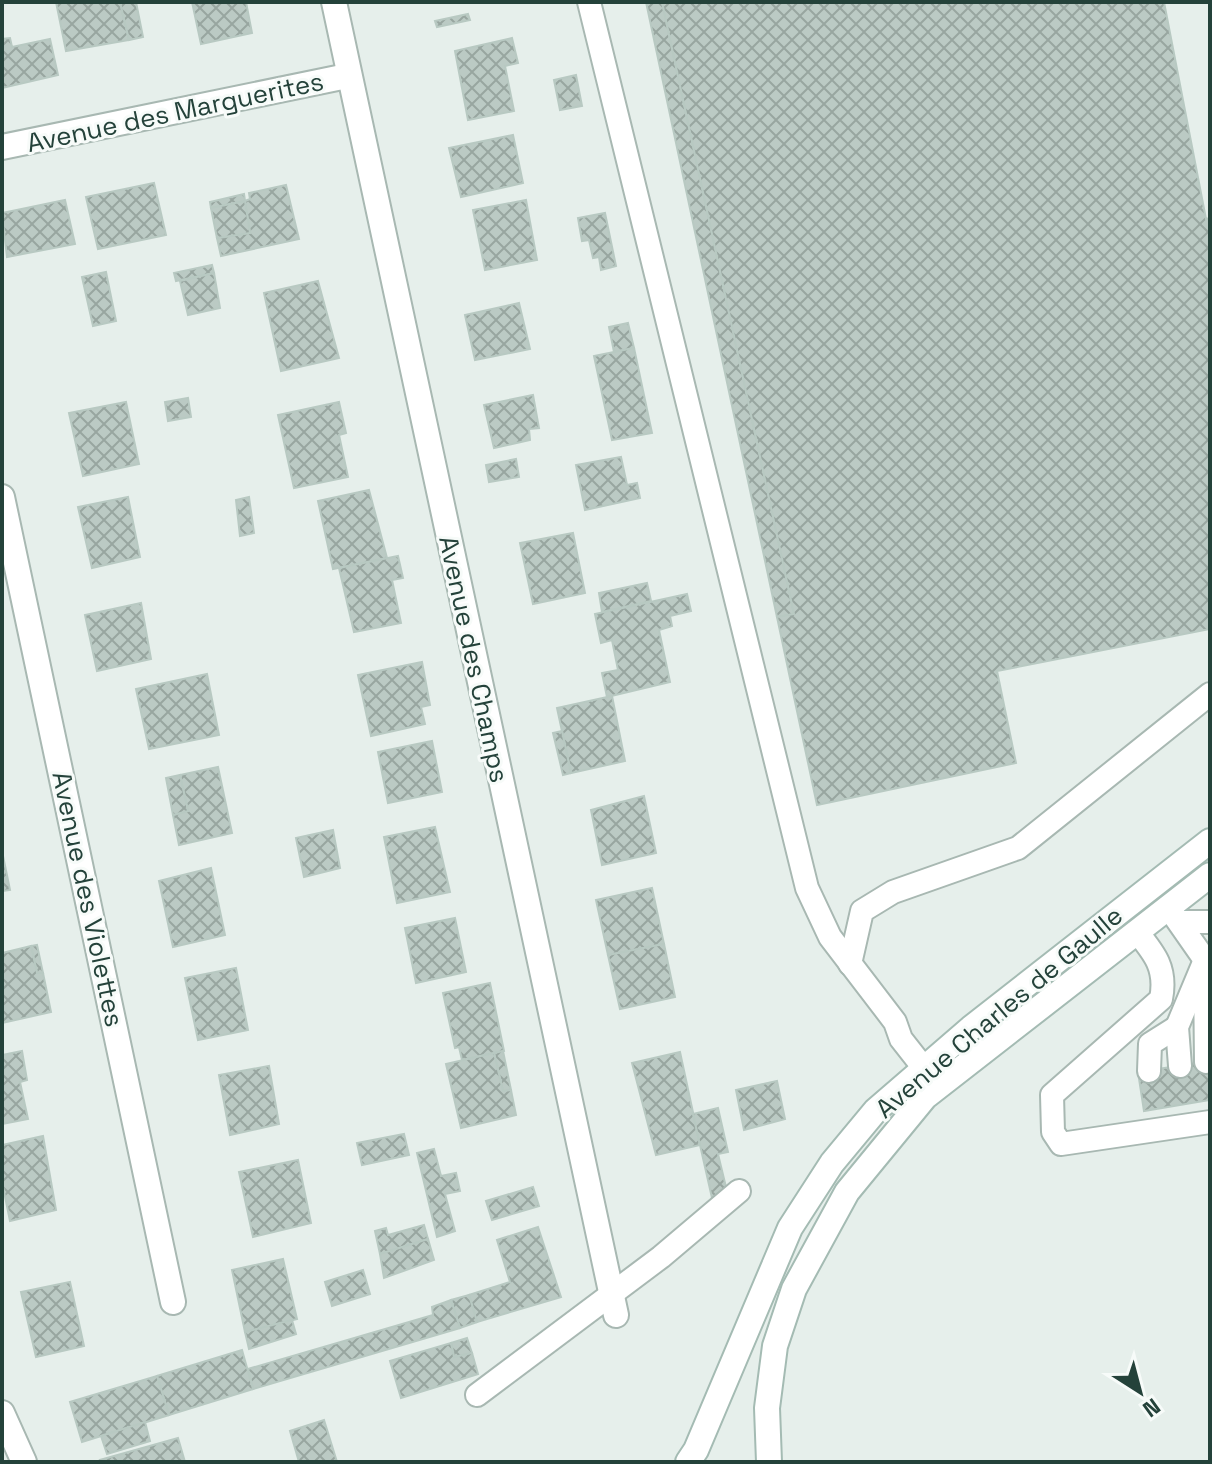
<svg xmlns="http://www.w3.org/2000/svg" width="1212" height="1464" font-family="'Space Grotesk',sans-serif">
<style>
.building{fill:url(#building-cross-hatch);stroke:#b8c9c2;stroke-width:2}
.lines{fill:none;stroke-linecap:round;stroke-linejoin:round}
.lane-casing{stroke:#a8b8b2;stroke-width:26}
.street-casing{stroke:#a8b8b2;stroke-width:28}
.secondary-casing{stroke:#a4bbb3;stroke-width:28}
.lane{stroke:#fff;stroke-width:22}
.street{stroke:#fff;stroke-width:24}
.secondary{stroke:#fff;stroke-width:24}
.labels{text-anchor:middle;stroke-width:6;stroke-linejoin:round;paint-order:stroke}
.street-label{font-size:26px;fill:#24423a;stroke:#f7fbf9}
</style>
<defs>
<pattern id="building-cross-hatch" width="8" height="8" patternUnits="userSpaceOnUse" patternTransform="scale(2)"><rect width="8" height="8" fill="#bbcac4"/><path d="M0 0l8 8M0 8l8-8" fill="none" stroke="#98a6a0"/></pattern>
</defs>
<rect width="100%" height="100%" fill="#e6efeb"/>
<!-- building -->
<g class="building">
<path d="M56 2H120L129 40 66 51Z"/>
<path d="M120 2H136L143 37 129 40Z"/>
<path d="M192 2H246L252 33 201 44Z"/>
<path d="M646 2H662L794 614 777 617Z"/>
<path d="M662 2H1164L1206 219 1210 218V629L997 671 1016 763 817 805 777 617 794 614Z"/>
<path d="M468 14 470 20 437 27 435 21Z"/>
<path d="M10 38 12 47 50 39 58 75 2 88V39Z"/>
<path d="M512 38 518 63 505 66 514 111 468 120 455 51Z"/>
<path d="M576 75 582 106 560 110 554 80Z"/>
<path d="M513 135 523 183 461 197 449 148Z"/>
<path d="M154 183 166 235 98 249 86 197Z"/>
<path d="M286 185 299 239 221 256 217 238 250 233 245 201 250 199 249 193Z"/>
<path d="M244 194 245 201 211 208 210 202Z"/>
<path d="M65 200 75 244 7 257 2 213Z"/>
<path d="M526 200 537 260 485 270 473 210Z"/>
<path d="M245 201 250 233 217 238 211 208Z"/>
<path d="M605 213 616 266 601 270 599 257 593 258 589 240 582 241 578 218Z"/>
<path d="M212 265 214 273 176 281 174 273Z"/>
<path d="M106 272 116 321 93 326 82 277Z"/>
<path d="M214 273 220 308 188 315 180 281Z"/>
<path d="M318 281 339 358 281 371 264 293Z"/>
<path d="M519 303 530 349 475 360 465 315Z"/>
<path d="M628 323 634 348 614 352 609 327Z"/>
<path d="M634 348 652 433 612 440 594 356Z"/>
<path d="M533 395 539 428 529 429 530 440 494 448 484 405Z"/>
<path d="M188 398 191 417 168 421 165 402Z"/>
<path d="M126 402 139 464 83 476 69 413Z"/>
<path d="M339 402 346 433 339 435 348 477 294 488 278 415Z"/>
<path d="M621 457 627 485 637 483 640 498 585 510 576 465Z"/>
<path d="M516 459 519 477 489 482 486 465Z"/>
<path d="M369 490 387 558 333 569 318 501Z"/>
<path d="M128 497 140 557 92 568 78 507Z"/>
<path d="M249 497 254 533 240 536 236 500Z"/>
<path d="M573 533 585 593 533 604 520 543Z"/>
<path d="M398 556 403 578 392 580 401 623 354 632 339 568Z"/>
<path d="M647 583 651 601 602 612 599 593Z"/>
<path d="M687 594 691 611 670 616 672 626 659 630 670 682 607 697 602 673 618 670 612 640 601 643 595 614Z"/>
<path d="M141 603 151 659 97 671 85 615Z"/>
<path d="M422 662 430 705 421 707 425 724 371 736 358 675Z"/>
<path d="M207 674 219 735 149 749 136 689Z"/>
<path d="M612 696 625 761 571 773 557 708Z"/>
<path d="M562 731 571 773 563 775 553 733Z"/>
<path d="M432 741 442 792 388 803 378 752Z"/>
<path d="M218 767 232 833 179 845 173 815 188 811 180 775Z"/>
<path d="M180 775 188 811 173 815 166 778Z"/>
<path d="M644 796 656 853 602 865 591 810Z"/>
<path d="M435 827 450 892 397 903 384 837Z"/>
<path d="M333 830 340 868 304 877 296 838Z"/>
<path d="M2 851 10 890 2 891Z"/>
<path d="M211 868 225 935 173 947 159 881Z"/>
<path d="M652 888 664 944 608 955 596 900Z"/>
<path d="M455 918 466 972 416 983 405 928Z"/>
<path d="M664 944 675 997 620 1009 608 955Z"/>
<path d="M37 945 43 973H37L31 946Z"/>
<path d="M31 946 37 973H43L51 1012 2 1023V953Z"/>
<path d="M236 968 248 1030 198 1040 185 978Z"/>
<path d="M490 983 504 1051 462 1060 459 1047 455 1048 443 993Z"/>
<path d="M22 1051 27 1080 20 1082 28 1119 2 1124V1055Z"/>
<path d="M503 1051 511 1090 503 1091 494 1053Z"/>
<path d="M680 1052 700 1145 656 1155 632 1063Z"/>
<path d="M494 1053 503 1091 511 1090 516 1115 461 1128 446 1064Z"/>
<path d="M1210 1061V1100L1144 1111 1138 1072Z"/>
<path d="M269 1066 279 1124 230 1135 219 1075Z"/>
<path d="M777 1081 785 1119 744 1130 736 1090Z"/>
<path d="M718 1108 728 1152 718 1154 726 1187 712 1198 693 1114Z"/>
<path d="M404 1134 409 1155 362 1165 357 1143Z"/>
<path d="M43 1136 56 1210 10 1221 2 1182V1145Z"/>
<path d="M434 1149 441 1176 456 1173 460 1191 445 1194 455 1231 437 1237 417 1153Z"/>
<path d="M298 1160 311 1223 253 1237 239 1172Z"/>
<path d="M533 1187 539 1206 492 1220 486 1201Z"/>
<path d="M424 1225 428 1239 380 1254 375 1231 386 1228 388 1235Z"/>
<path d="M538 1227 561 1297 477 1322 469 1295 510 1282 497 1240Z"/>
<path d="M428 1239 434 1260 384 1278 380 1254Z"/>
<path d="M283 1259 297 1319 245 1332 232 1270Z"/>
<path d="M363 1270 370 1294 332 1306 325 1282Z"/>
<path d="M70 1282 84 1346 36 1357 21 1292Z"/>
<path d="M469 1295 477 1322 460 1328 451 1300Z"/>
<path d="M451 1300 460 1328 253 1389 248 1369 433 1315 432 1307Z"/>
<path d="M292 1320 296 1334 249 1349 245 1332Z"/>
<path d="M467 1338 472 1353 454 1357 451 1343Z"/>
<path d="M451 1343 454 1357 472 1353 478 1374 401 1398 390 1361Z"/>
<path d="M242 1350 253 1389 169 1415 157 1376Z"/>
<path d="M157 1376 169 1415 82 1442 70 1402Z"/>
<path d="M324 1420 337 1462H299L290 1431Z"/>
<path d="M145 1422 150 1441 107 1454 101 1436Z"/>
<path d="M178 1438 185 1462H101L100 1460Z"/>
</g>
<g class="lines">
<defs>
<g id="lane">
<path d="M589 2 807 888 830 937 895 1022 901 1039 923 1067"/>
<path d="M1168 907 1205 960 1210 972"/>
<path d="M1180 922H1210"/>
<path d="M1137 932C1155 954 1167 969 1161 999L1052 1095 1053 1132 1061 1144 1210 1122"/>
<path d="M850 964 862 911 893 892 1018 848 1210 694"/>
<path d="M1205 973 1206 1062"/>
<path d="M1180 1066 1177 1027 1205 960"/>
<path d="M1149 1071 1150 1044 1177 1027"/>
<path d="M477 1395 661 1257 739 1191"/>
</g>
<g id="street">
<path d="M334 2 616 1315"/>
<path d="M2 147 347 76"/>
<path d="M2 497 173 1302"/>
<path d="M2 1413 24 1462"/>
</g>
<g id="secondary">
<path d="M688 1462 696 1450 790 1228 832 1163 876 1110 971 1028 1210 841"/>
<path d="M769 1462 767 1408 775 1346 794 1289 847 1192 925 1097 1210 875"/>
</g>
</defs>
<!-- lane casing -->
<use href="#lane" class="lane-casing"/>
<!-- street casing -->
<use href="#street" class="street-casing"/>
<!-- secondary casing -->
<use href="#secondary" class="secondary-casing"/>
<!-- lane -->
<use href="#lane" class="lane"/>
<!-- street -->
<use href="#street" class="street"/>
<!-- secondary -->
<use href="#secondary" class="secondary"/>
</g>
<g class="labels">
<!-- street labels -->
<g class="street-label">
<text transform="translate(175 112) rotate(-12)" y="9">Avenue des Marguerites</text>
<text transform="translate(474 659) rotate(78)" y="9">Avenue des Champs</text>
<text transform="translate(88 899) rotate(78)" y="9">Avenue des Violettes</text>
<text transform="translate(999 1012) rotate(-40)" y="9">Avenue Charles de Gaulle</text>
</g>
</g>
<!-- border -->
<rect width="1212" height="1464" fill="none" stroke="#24423a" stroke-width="8"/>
<!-- north arrow -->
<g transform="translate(1140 1392) rotate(144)" stroke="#f7fbf9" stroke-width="6" paint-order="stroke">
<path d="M0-6L14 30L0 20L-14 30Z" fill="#24423a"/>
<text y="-12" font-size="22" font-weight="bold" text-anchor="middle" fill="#24423a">N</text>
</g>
</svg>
